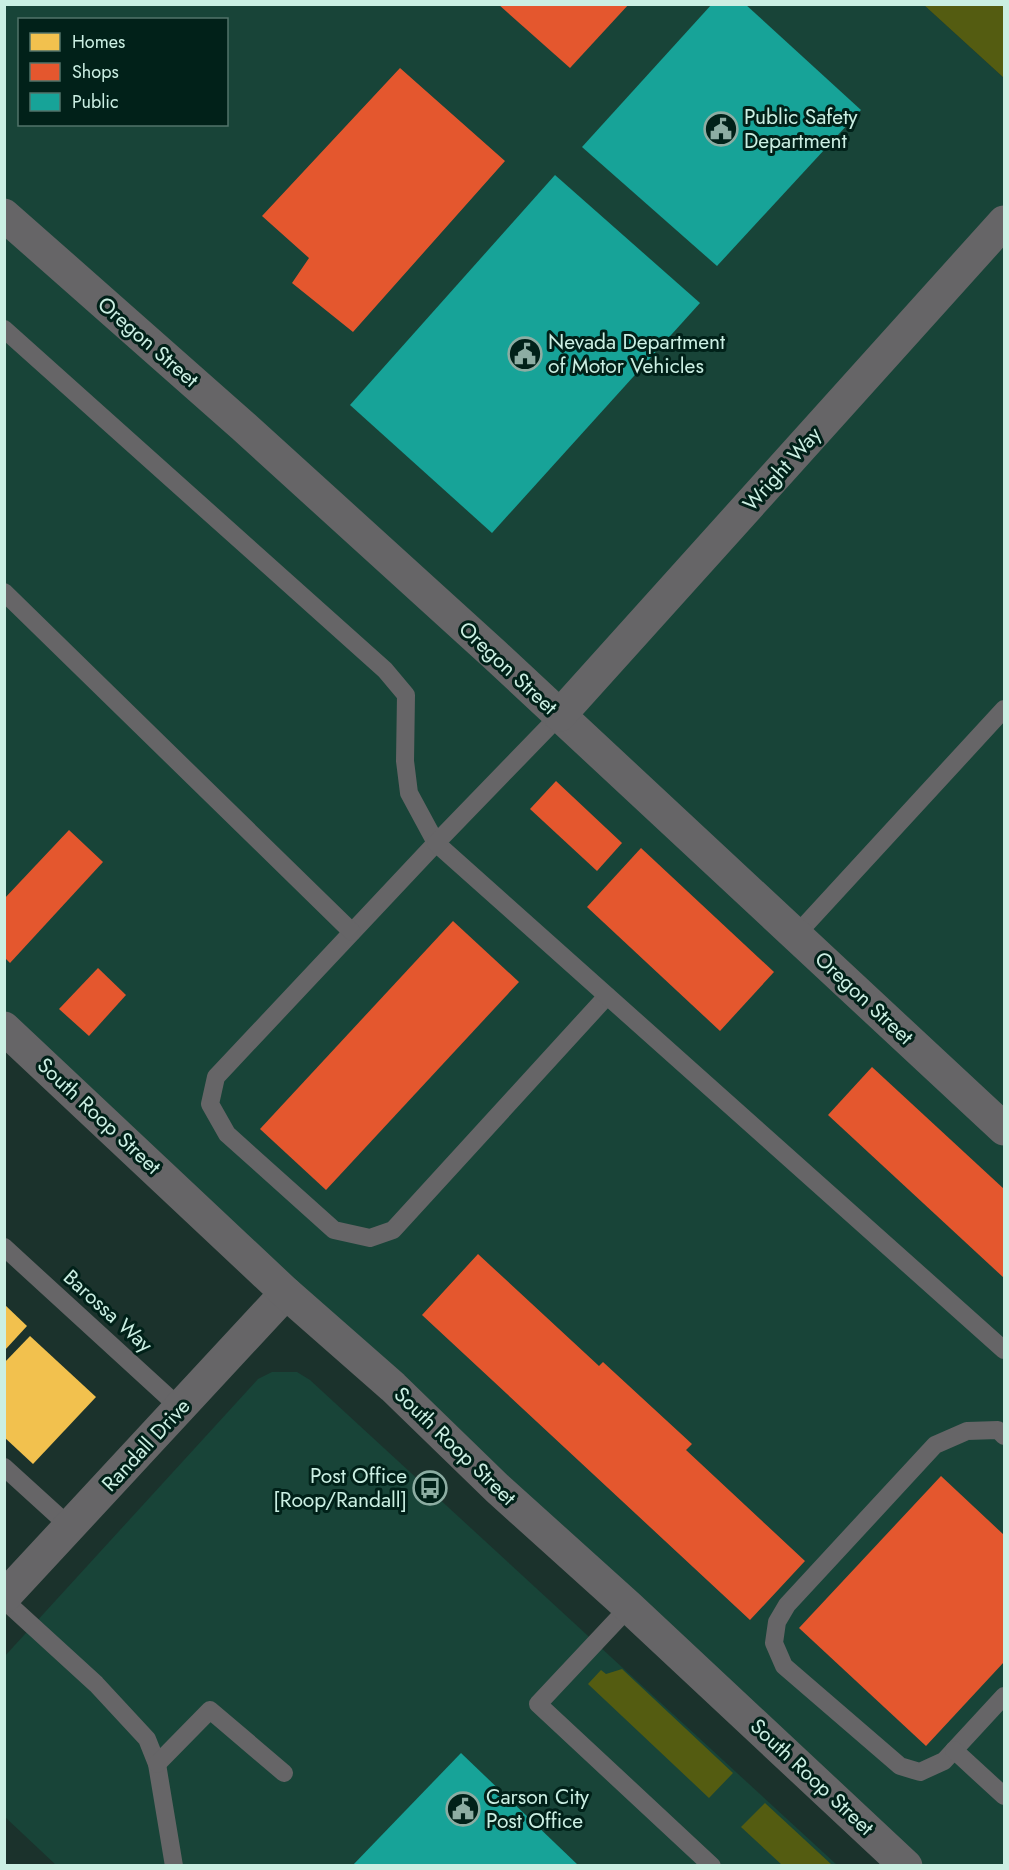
<svg xmlns="http://www.w3.org/2000/svg" width="1009" height="1870" font-family="Jost,sans-serif">
<style>
.built{fill:#184438;fill-rule:evenodd}
.green{fill:#545c11}
.homes{fill:#f2c14e}
.shops{fill:#e4572e}
.public{fill:#17a398}
.lines{fill:none;stroke-linecap:round;stroke-linejoin:round}
.service{stroke:#666567;stroke-width:18}
.minor{stroke:#666567;stroke-width:33}
.tertiary{stroke:#666567;stroke-width:33}
.labels{text-anchor:middle;stroke-width:6;stroke-linejoin:round;paint-order:stroke}
.poi-label{font-size:21px;fill:#cbefe3;stroke:#012119;text-anchor:start}
.street-label{font-size:21px;fill:#cbefe3;stroke:#012119}
</style>
<rect width="100%" height="100%" fill="#1b322c"/>
<!-- built -->
<g class="built">
<path d="M4 5H924L1004 78V1865H897L5 1028ZM20 20H226V124H20Z"/>
<path d="M272 1372H297L310 1380 837 1865H56L5 1817 4 1657 258 1379Z"/>
</g>
<!-- green -->
<g class="green">
<path d="M924 5H1004V78Z"/>
<path d="M622 1669 733 1773 709 1798 588 1684 601 1670 606 1674Z"/>
<path d="M765 1803 832 1865H782L741 1827Z"/>
</g>
<!-- homes -->
<g class="homes">
<path d="M5 1305 27 1326 5 1350Z"/>
<path d="M30 1336 96 1397 33 1464 4 1437V1363Z"/>
</g>
<!-- shops -->
<g class="shops">
<path d="M498 4H629L570 68Z"/>
<path d="M400 68 505 161 353 332 292 283 309 258 262 216Z"/>
<path d="M556 781 622 843 597 871 530 809Z"/>
<path d="M69 830 103 862 10 963 4 957V899Z"/>
<path d="M641 848 774 972 720 1031 587 907Z"/>
<path d="M453 921 519 982 326 1190 260 1129Z"/>
<path d="M98 968 126 995 89 1036 59 1009Z"/>
<path d="M872 1067 1004 1189V1278L828 1115Z"/>
<path d="M478 1254 599 1366 603 1362 692 1444 686 1450 805 1561 750 1620 422 1315Z"/>
<path d="M941 1476 1004 1535V1662L926 1746 799 1628Z"/>
</g>
<!-- public -->
<g class="public">
<path d="M712 4H745L861 110 717 266 582 147Z"/>
<path d="M555 175 700 303 492 533 350 405Z"/>
<path d="M461 1753 579 1866H352Z"/>
</g>
<g class="lines">
<!-- service -->
<g class="service">
<path d="M4 329 385 670 406 695 405 761 409 793 436 843 216 1077 210 1104 227 1134 334 1230 370 1238 393 1230 607 996"/>
<path d="M4 592 352 932"/>
<path d="M560 715 436 843 1004 1350"/>
<path d="M796 935 1004 709"/>
<path d="M4 1247 180 1408"/>
<path d="M1004 1436 998 1430 967 1431 935 1445 787 1605 777 1622 774 1643 784 1666 900 1766 920 1772 944 1761 1004 1696"/>
<path d="M4 1467 70 1527"/>
<path d="M4 1600 96 1684 147 1739 157 1764 174 1866"/>
<path d="M629 1607 538 1704 712 1866"/>
<path d="M954 1750 1004 1796"/>
<path d="M157 1764 210 1710 284 1773"/>
</g>
<!-- minor -->
<g class="minor">
<path d="M4 215 243 426 495 655 1004 1129"/>
<path d="M560 715 1004 222"/>
<path d="M4 1597 286 1293"/>
</g>
<!-- tertiary -->
<path class="tertiary" d="M4 1028 286 1293 393 1387 497 1488 629 1607 906 1866"/>
</g>
<!-- icons -->
<defs>
<symbol id="civic-ring" viewBox="-11 -11 22 22"><circle r="9.5" fill="#012119" stroke="#8dada3" stroke-width="1.5"/><path d="M-.6-6.5H3V-4.5H.6V-3L4-1V1h2V6H-6V1h2V-1L-.6-3ZM-1.2 2.5V6h2.4V2.5Z" fill="#8dada3"/></symbol>
<symbol id="bus-ring" viewBox="-11 -11 22 22"><circle r="9.5" fill="#012119" stroke="#8dada3" stroke-width="1.5"/><path d="M-5-6H5V4H4V6H2V4H-2V6H-4V4H-5ZM-3.5-4V0h7V-4ZM-3.5 1.2v1.5H-2V1.2ZM2 1.2v1.5H3.5V1.2Z" fill="#8dada3"/></symbol>
</defs>
<g fill-rule="evenodd">
<use href="#civic-ring" x="702" y="110" width="38" height="38"/>
<use href="#civic-ring" x="506" y="335" width="38" height="38"/>
<use href="#bus-ring" x="411" y="1469" width="38" height="38"/>
<use href="#civic-ring" x="444" y="1790" width="38" height="38"/>
</g>
<g class="labels">
<!-- poi labels -->
<g class="poi-label">
<text x="744" y="124">Public Safety<tspan x="744" dy="24">Department</tspan></text>
<text x="548" y="349">Nevada Department<tspan x="548" dy="24">of Motor Vehicles</tspan></text>
<text x="407" y="1483" text-anchor="end">Post Office<tspan x="407" dy="24">[Roop/Randall]</tspan></text>
<text x="486" y="1804">Carson City<tspan x="486" dy="24">Post Office</tspan></text>
</g>
<!-- street labels -->
<g class="street-label">
<text transform="translate(148 342) rotate(41)" y="7">Oregon Street</text>
<text transform="translate(782 469) rotate(-48)" y="7">Wright Way</text>
<text transform="translate(508 668) rotate(43)" y="7">Oregon Street</text>
<text transform="translate(864 998) rotate(43)" y="7">Oregon Street</text>
<text transform="translate(99 1116) rotate(43)" y="7">South Roop Street</text>
<text transform="translate(108 1311) rotate(42)" y="7">Barossa Way</text>
<text transform="translate(146 1445) rotate(-47)" y="7">Randall Drive</text>
<text transform="translate(455 1446) rotate(44)" y="7">South Roop Street</text>
<text transform="translate(812 1777) rotate(43)" y="7">South Roop Street</text>
</g>
</g>
<!-- border -->
<rect width="1009" height="1870" fill="none" stroke="#cbefe3" stroke-width="12"/>
<!-- legend -->
<rect x="18" y="18" width="210" height="108" fill="#012119" stroke="#52736a" stroke-width="1.5"/>
<rect x="30" y="33" width="30" height="18" fill="#f2c14e" stroke="#52736a" stroke-width="1.5"/>
<text x="72" y="48" font-size="18" fill="#cbefe3">Homes</text>
<rect x="30" y="63" width="30" height="18" fill="#e4572e" stroke="#52736a" stroke-width="1.5"/>
<text x="72" y="78" font-size="18" fill="#cbefe3">Shops</text>
<rect x="30" y="93" width="30" height="18" fill="#17a398" stroke="#52736a" stroke-width="1.5"/>
<text x="72" y="108" font-size="18" fill="#cbefe3">Public</text>
</svg>
